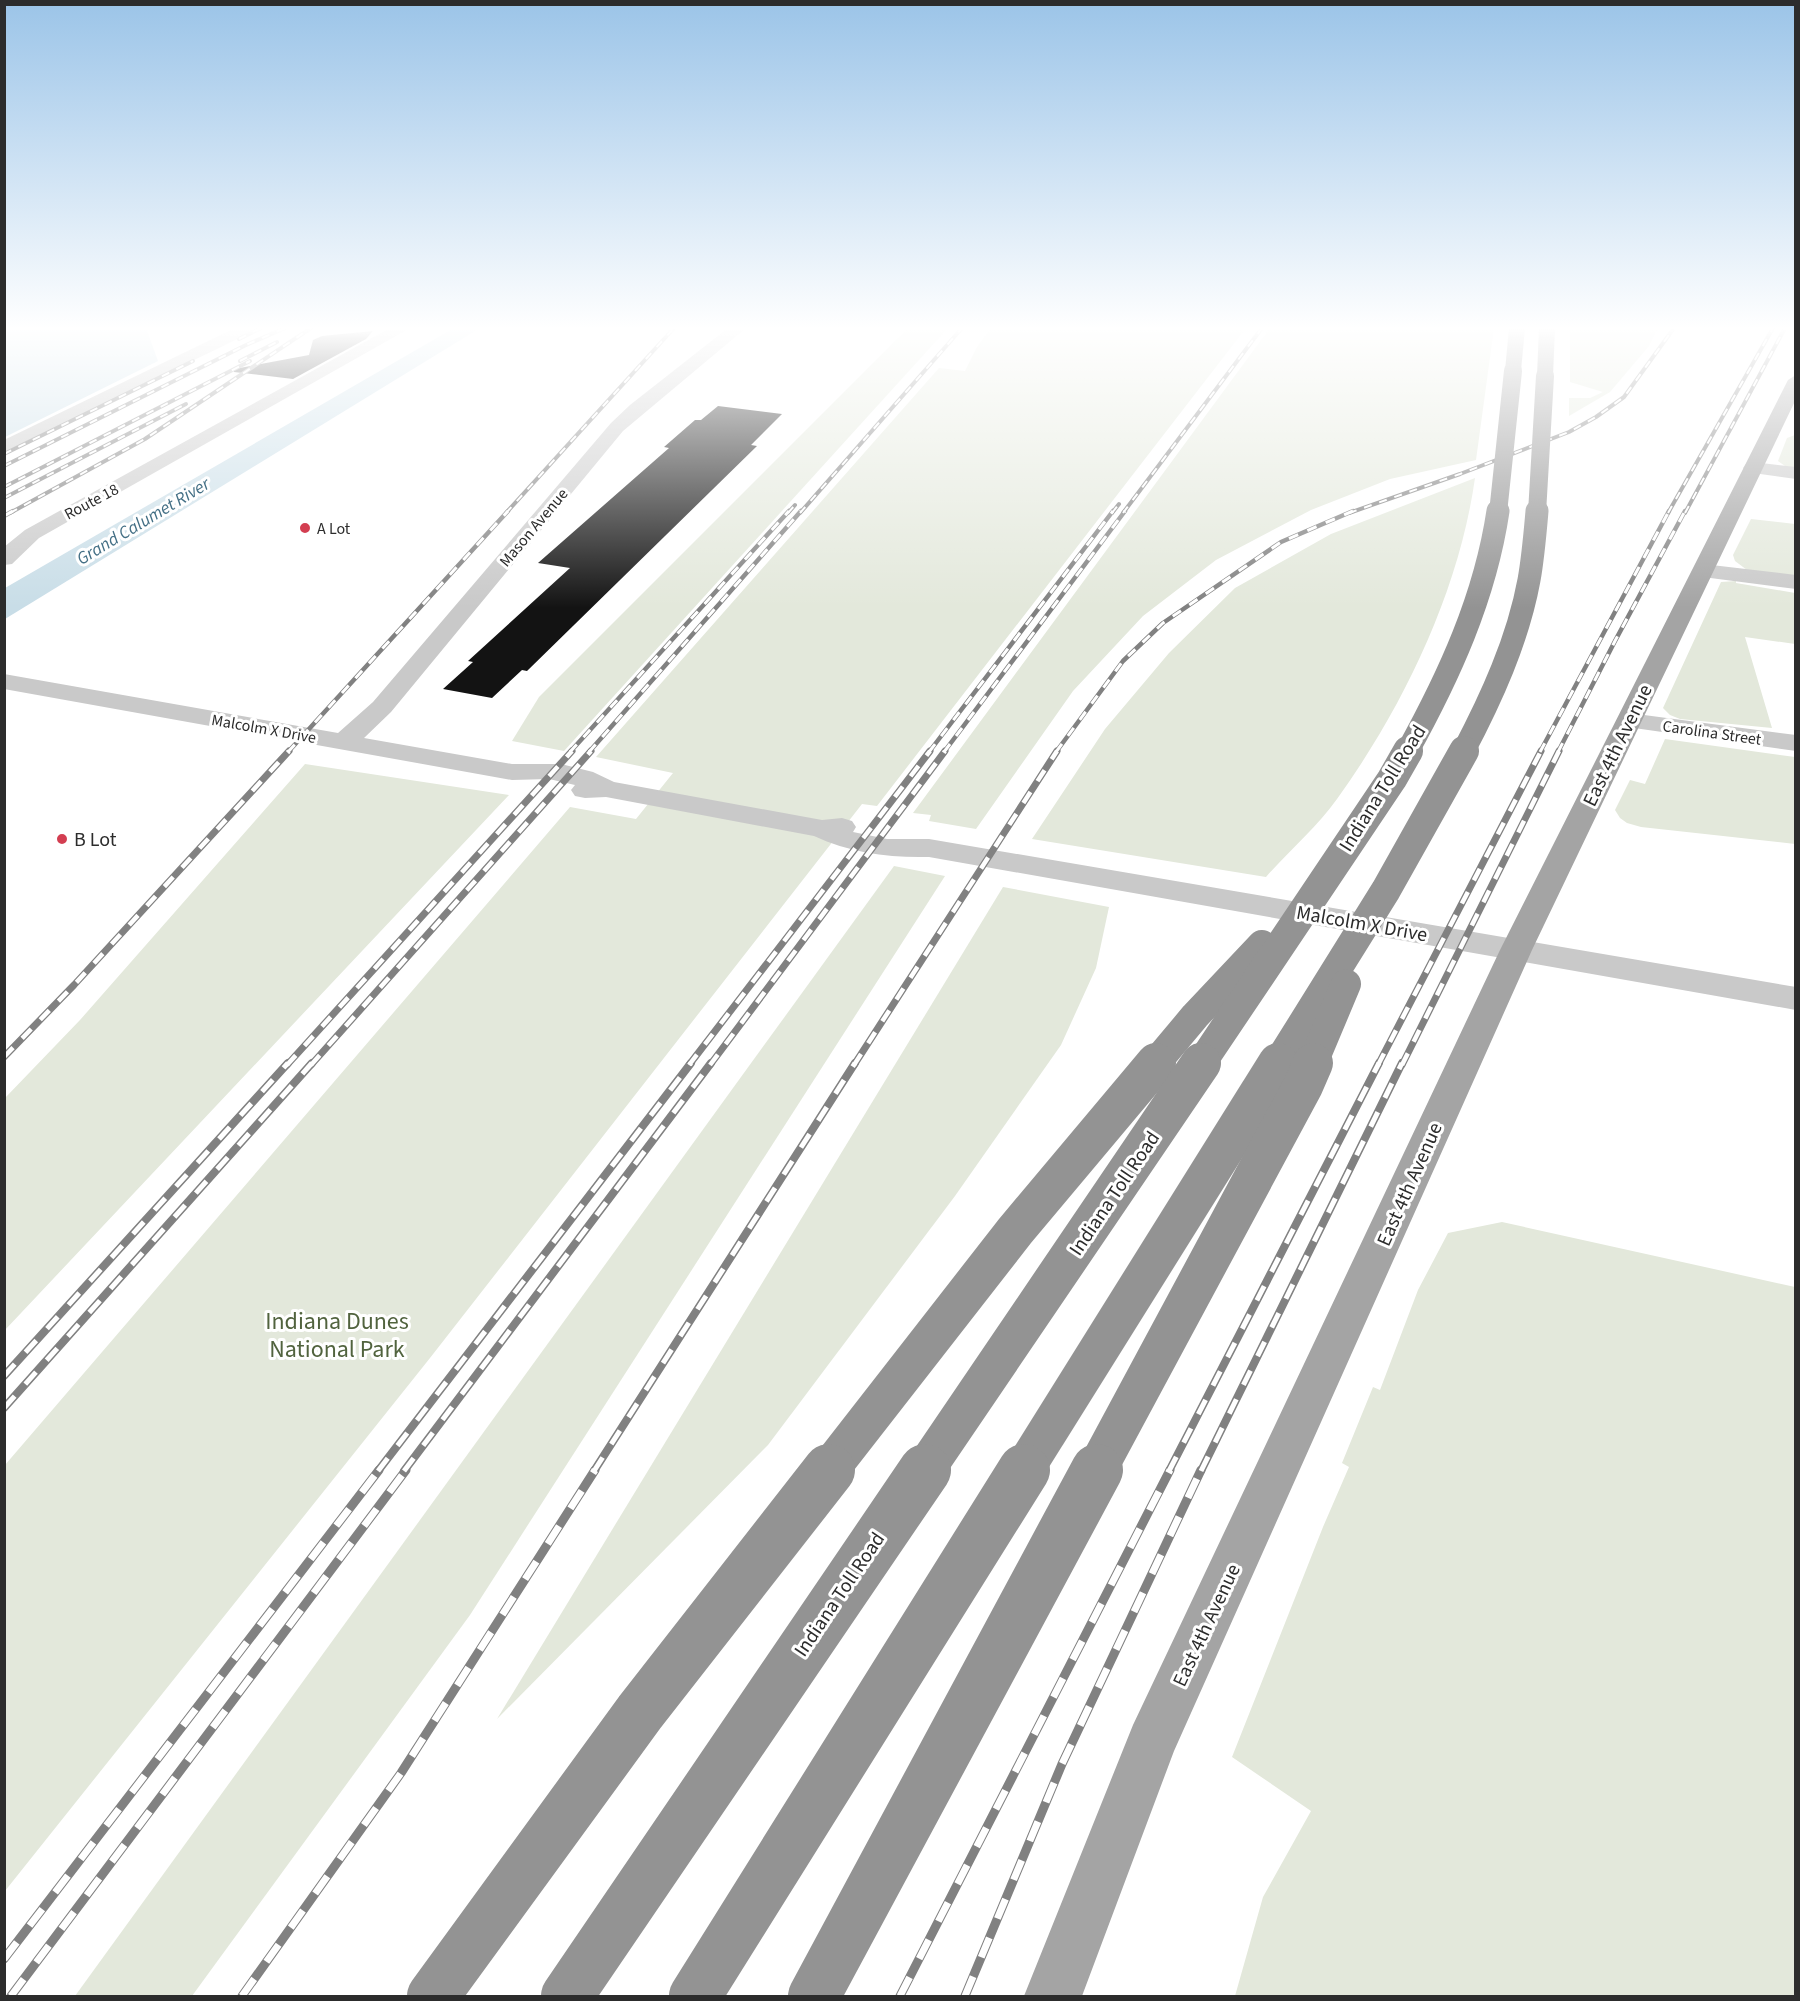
<svg xmlns="http://www.w3.org/2000/svg" width="1800" height="2001" font-family="'Source Sans 3',sans-serif">
<style>
.green{fill:#e3e8db}
.water{fill:#c8dde7}
.building{fill:#131313}
.lines{fill:none;stroke-linecap:round;stroke-linejoin:round}
.minor{fill:#c9c9c9;fill-rule:evenodd}
.major{fill:#a4a4a4;fill-rule:evenodd}
.highway{fill:#939393;fill-rule:evenodd}
.rail-far4-casing{stroke:#818181;stroke-width:4}
.rail-far3-casing{stroke:#818181;stroke-width:4.5}
.rail-far2-casing{stroke:#818181;stroke-width:7}
.rail-far1-casing{stroke:#818181;stroke-width:8}
.rail-casing{stroke:#818181;stroke-width:9}
.rail-far4{stroke:#fff;stroke-width:2;stroke-dasharray:8;stroke-linecap:butt}
.rail-far3{stroke:#fff;stroke-width:3;stroke-dasharray:10;stroke-linecap:butt}
.rail-far2{stroke:#fff;stroke-width:4.5;stroke-dasharray:13;stroke-linecap:butt}
.rail-far1{stroke:#fff;stroke-width:5;stroke-dasharray:16;stroke-linecap:butt}
.rail{stroke:#fff;stroke-width:7;stroke-dasharray:21;stroke-linecap:butt}
.highway-bridge-far4{stroke:#939393;stroke-width:18}
.highway-bridge-far3{stroke:#939393;stroke-width:23}
.highway-bridge-far2{stroke:#939393;stroke-width:30}
.highway-bridge-far1{stroke:#939393;stroke-width:40}
.highway-bridge{stroke:#939393;stroke-width:52}
.poi-dot{fill:#d33e51;stroke:#fff;stroke-width:2}
.labels{text-anchor:middle;stroke-width:6;stroke-linejoin:round;paint-order:stroke}
.far-street-label{font-size:16px;fill:#2c2c2c;stroke:#fff}
.far-poi-label{font-size:16px;fill:#2c2c2c;stroke:#fff;text-anchor:start}
.far-water-label{font-size:18px;font-style:italic;fill:#436f85;stroke:#fff}
.street-label{font-size:20px;fill:#2c2c2c;stroke:#fff}
.poi-label{font-size:20px;fill:#2c2c2c;stroke:#fff;text-anchor:start}
.near-park-label{font-size:24px;fill:#51633e;stroke:#fff}
</style>
<rect width="100%" height="100%" fill="#fff"/>
<!-- green -->
<g class="green">
<path d="M908 328H948L564 751 512 741 539 697Z"/>
<path d="M991 328H1246L877 806 862 804 430 1358 5 1891V1465L570 807 636 819 673 773 596 757 939 368 965 371 977 347Z"/>
<path d="M1270 328H1494L1476 460 1390 479 1311 510 1216 560 1143 616 1073 691 976 829 929 821 931 815 913 813Z"/>
<path d="M1570 328H1658L1649 346 1610 392 1569 416V398H1590L1603 392 1570 382Z"/>
<path d="M1795 435V469L1785 466 1778 461 1787 438Z"/>
<path d="M1475 478C1459 591 1404 706 1337 799 1317 827 1289 851 1266 877L1032 839 1105 729 1169 653 1235 588 1331 534Z"/>
<path d="M1751 519 1795 524V578L1747 570 1735 561 1733 555Z"/>
<path d="M1736 581V583L1795 593V644L1745 637 1772 728 1680 719 1670 715 1663 708 1721 582Z"/>
<path d="M1665 739 1795 757V844L1641 827 1627 823 1620 818 1615 810 1630 780 1645 784Z"/>
<path d="M305 764 509 795 5 1330V1098L80 1020Z"/>
<path d="M894 866 945 876 470 1615 192 1996H75Z"/>
<path d="M1003 887 1109 907 1096 968 1061 1045 955 1196 768 1445 497 1719Z"/>
<path d="M1502 1222 1795 1287V1996H1235L1263 1897 1311 1811 1232 1757 1323 1527 1349 1467 1342 1463 1373 1387 1380 1390 1418 1290 1448 1233Z"/>
</g>
<!-- water -->
<g class="water">
<path d="M10 328H146L158 361 5 437V331Z"/>
<path d="M454 328H480L5 619V588Z"/>
</g>
<!-- building -->
<g class="building">
<path d="M373 331 366 339 293 379 234 372V369L309 355 313 340 322 336Z"/>
<path d="M718 406 782 414 751 445 757 446 527 671 522 670 492 698 443 689 473 662 468 661 570 568 538 563 669 448 664 447 695 420H701Z"/>
</g>
<g class="lines">
<!-- minor -->
<g class="minor">
<path d="M235 328H256L254 331 4 452V440Z"/>
<path d="M390 328H410L39 538 12 564 4 565V547L25 530Z"/>
<path d="M728 328H746L623 431 391 712 364 738 512 764H561L593 772 614 782 822 820 842 818 852 821 856 827 853 832 887 839H929L1796 987V1010L929 857C889 858 851 853 814 836L606 797 585 798 575 796 571 790 575 785 549 779 512 780 4 689V674L338 733 373 702 611 423 630 405Z"/>
<path d="M1753 462 1796 467V479L1746 472 1743 468 1746 464Z"/>
<path d="M1703 564 1796 575V589L1695 576 1692 571 1695 566Z"/>
<path d="M1629 713 1796 735V751L1620 726 1616 721 1620 716Z"/>
</g>
<!-- major -->
<path class="major" d="M1796 375V399L1532 950 1174 1751 1082 1996H1024L1133 1725 1500 950 1788 380Z"/>
<!-- highway -->
<g class="highway">
<path d="M1509 328H1525L1521 371 1513 376 1505 371Z"/>
<path d="M1539 328H1555L1553 376 1545 381 1537 376Z"/>
</g>
<defs>
<g id="rail-far4">
<path d="M239 339 261 328"/>
<path d="M240 361 277 342"/>
<path d="M4 454 193 361"/>
<path d="M4 466 246 345 285 328"/>
<path d="M4 487 250 361"/>
<path d="M4 498 186 404"/>
<path d="M10 513 145 439 311 328"/>
<path d="M506 513 674 328"/>
<path d="M788 513 795 505"/>
<path d="M800 513 962 328"/>
<path d="M1112 513 1119 504"/>
<path d="M1123 513 1262 328"/>
<path d="M1349 513 1460 474 1569 432 1596 417 1624 397 1674 328"/>
<path d="M1668 513 1773 328"/>
<path d="M1685 513 1785 328"/>
</g>
<g id="rail-far3">
<path d="M4 516 13 511"/>
<path d="M288 752 508 511"/>
<path d="M570 752 789 511"/>
<path d="M589 752 801 511"/>
<path d="M929 752 1113 511"/>
<path d="M944 752 1125 511"/>
<path d="M1056 752 1123 661 1163 623 1281 542 1353 511"/>
<path d="M1540 752 1669 511"/>
<path d="M1558 752 1615 641 1685 511"/>
</g>
<g id="rail-far2">
<path d="M4 1057 74 985 289 751"/>
<path d="M287 1065 572 751"/>
<path d="M311 1065 591 751"/>
<path d="M689 1065 930 751"/>
<path d="M710 1065 945 751"/>
<path d="M854 1065 1057 751"/>
<path d="M1378 1065 1541 751"/>
<path d="M1402 1065 1559 751"/>
</g>
<g id="rail-far1">
<path d="M4 1376 288 1063"/>
<path d="M4 1408 312 1063"/>
<path d="M378 1471 691 1063"/>
<path d="M404 1471 711 1063"/>
<path d="M594 1471 855 1063"/>
<path d="M1169 1471 1379 1063"/>
<path d="M1201 1471 1402 1063"/>
</g>
<g id="rail">
<path d="M4 1959 379 1470"/>
<path d="M11 1996 406 1470"/>
<path d="M242 1996 401 1773 595 1470"/>
<path d="M900 1996 1170 1470"/>
<path d="M965 1996 1062 1764 1201 1470"/>
</g>
</defs>
<!-- rail-far4 casing -->
<use href="#rail-far4" class="rail-far4-casing"/>
<!-- rail-far3 casing -->
<use href="#rail-far3" class="rail-far3-casing"/>
<!-- rail-far2 casing -->
<use href="#rail-far2" class="rail-far2-casing"/>
<!-- rail-far1 casing -->
<use href="#rail-far1" class="rail-far1-casing"/>
<!-- rail casing -->
<use href="#rail" class="rail-casing"/>
<!-- rail-far4 -->
<use href="#rail-far4" class="rail-far4"/>
<!-- rail-far3 -->
<use href="#rail-far3" class="rail-far3"/>
<!-- rail-far2 -->
<use href="#rail-far2" class="rail-far2"/>
<!-- rail-far1 -->
<use href="#rail-far1" class="rail-far1"/>
<!-- rail -->
<use href="#rail" class="rail"/>
<!-- highway-bridge-far4 -->
<g class="highway-bridge-far4">
<path d="M1498 513 1513 371"/>
<path d="M1537 513 1545 376"/>
</g>
<!-- highway-bridge-far3 -->
<g class="highway-bridge-far3">
<path d="M1407 752C1449 676 1485 598 1498 511"/>
<path d="M1463 752C1491 699 1518 640 1529 580 1533 558 1535 534 1537 511"/>
</g>
<!-- highway-bridge-far2 -->
<g class="highway-bridge-far2">
<path d="M1154 1065 1195 1016 1262 945"/>
<path d="M1200 1065 1392 779 1408 751"/>
<path d="M1277 1065 1386 890 1464 751"/>
<path d="M1312 1065 1346 984"/>
</g>
<!-- highway-bridge-far1 -->
<g class="highway-bridge-far1">
<path d="M828 1471 1015 1231 1156 1063"/>
<path d="M924 1471 1201 1063"/>
<path d="M1023 1471 1278 1063"/>
<path d="M1096 1471 1303 1086 1313 1063"/>
</g>
<!-- highway-bridge -->
<g class="highway-bridge">
<path d="M433 1996 640 1712 829 1470"/>
<path d="M567 1996 925 1470"/>
<path d="M695 1996 1024 1470"/>
<path d="M814 1996 1097 1470"/>
</g>
</g>
<!-- sky -->
<linearGradient id="sky" x2="0" y2="1"><stop stop-color="#9bc4e8"/><stop offset="0.54" stop-color="#fff"/><stop offset="1" stop-color="#fff" stop-opacity="0"/></linearGradient>
<rect width="1800" height="608" fill="url(#sky)"/>
<!-- markers -->
<g class="poi-dot">
<circle cx="305" cy="528" r="6"/>
<circle cx="62" cy="839" r="6"/>
</g>
<g class="labels">
<!-- far-street labels -->
<g class="far-street-label">
<text transform="translate(91 501) rotate(-28)" y="6">Route 18</text>
<text transform="translate(533 527) rotate(-50)" y="6">Mason Avenue</text>
<text transform="translate(264 728) rotate(10)" y="6">Malcolm X Drive</text>
<text transform="translate(1712 732) rotate(8)" y="6">Carolina Street</text>
</g>
<!-- far-poi labels -->
<g class="far-poi-label">
<text x="317" y="534">A Lot</text>
</g>
<!-- far-water labels -->
<g class="far-water-label">
<text transform="translate(143 521) rotate(-31)" y="6">Grand Calumet River</text>
</g>
<!-- street labels -->
<g class="street-label">
<text transform="translate(1617 745) rotate(-64)" y="7">East 4th Avenue</text>
<text transform="translate(1382 788) rotate(-58)" y="7">Indiana Toll Road</text>
<text transform="translate(1362 923) rotate(10)" y="7">Malcolm X Drive</text>
<text transform="translate(1409 1184) rotate(-66)" y="7">East 4th Avenue</text>
<text transform="translate(1114 1193) rotate(-56)" y="7">Indiana Toll Road</text>
<text transform="translate(839 1594) rotate(-56)" y="7">Indiana Toll Road</text>
<text transform="translate(1206 1625) rotate(-65)" y="7">East 4th Avenue</text>
</g>
<!-- poi labels -->
<g class="poi-label">
<text x="74" y="846">B Lot</text>
</g>
<!-- near-park labels -->
<g class="near-park-label">
<text x="337" y="1329">Indiana Dunes<tspan x="337" dy="28">National Park</tspan></text>
</g>
</g>
<!-- border -->
<rect width="1800" height="2001" fill="none" stroke="#2c2c2c" stroke-width="12"/>
</svg>
